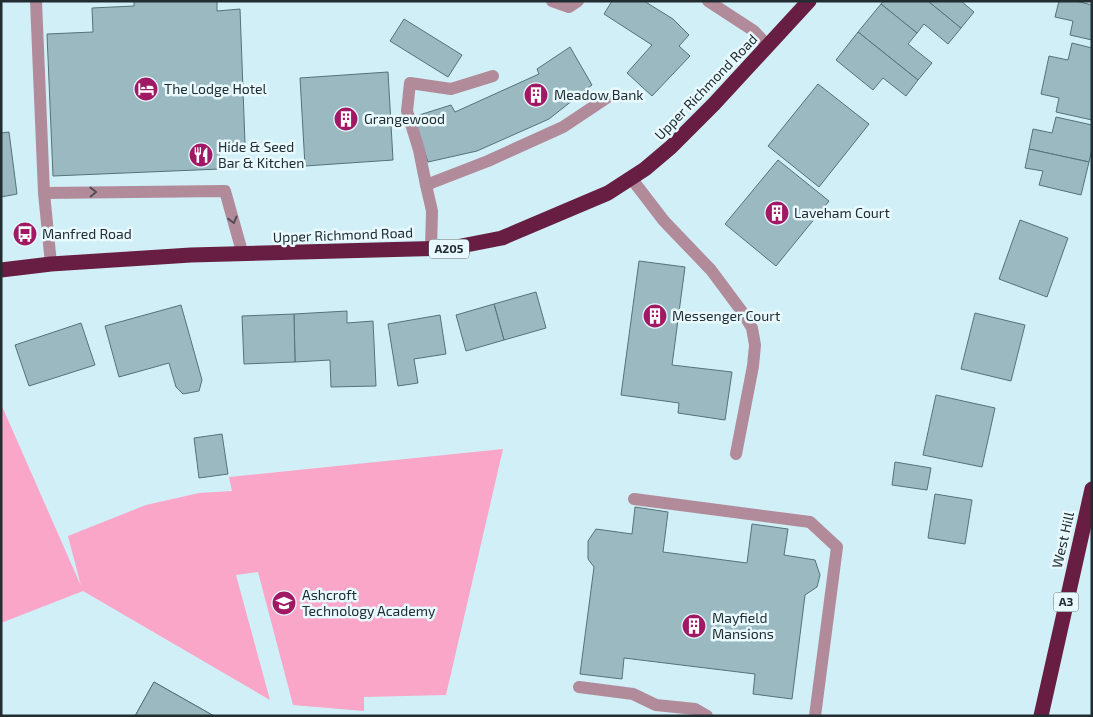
<svg xmlns="http://www.w3.org/2000/svg" width="1093" height="717" font-family="'Exo 2',sans-serif">
<style>
.green{fill:#faa6c9}
.building{fill:#9bb9c0;stroke:#567279}
.lines{fill:none;stroke-linecap:round;stroke-linejoin:round}
.lane{stroke:#b18b9a;stroke-width:12}
.street{stroke:#b18b9a;stroke-width:12}
.highway{stroke:#671e42;stroke-width:15}
.oneway{stroke:#534e55}
.labels{text-anchor:middle;stroke-width:5;stroke-linejoin:round;paint-order:stroke}
.shield{fill:#e8faff;stroke:#5d6a6e;stroke-width:1}
.shield-label{font-size:12px;font-weight:bold;fill:#212d30}
.street-label{font-size:14px;fill:#212d30;stroke:#e8faff}
.poi-label{font-size:14px;fill:#212d30;stroke:#e8faff;text-anchor:start}
</style>
<rect width="100%" height="100%" fill="#d1eff7"/>
<!-- green -->
<path class="green" d="M1 404 81 586 68 536 146 505 199 493 232 491 229 477 503 449 446 695 364 697V711L293 705 258 572 236 575 270 700 83 591 1 623Z"/>
<!-- building -->
<g class="building">
<path d="M134 1H217V11L240 9 245 144 219 146 220 169 53 176 47 34 93 32 92 8 134 6Z"/>
<path d="M612 1H644L673 19 689 35 679 46 690 56 652 96 627 73 652 45 604 14Z"/>
<path d="M883 1H928L961 28 948 44 924 24 917 33 881 4Z"/>
<path d="M928 1H961L974 12 961 28Z"/>
<path d="M1059 1H1076L1092 5V40L1070 35 1073 21 1055 17Z"/>
<path d="M881 4 917 33 908 44 932 63 918 80 858 32Z"/>
<path d="M404 19 462 55 448 77 390 41Z"/>
<path d="M858 32 918 80 906 96 883 78 873 90 836 60Z"/>
<path d="M1072 43 1092 48V120L1056 112 1059 98 1041 94 1049 56 1068 60Z"/>
<path d="M570 47 592 85 549 119 477 151 428 162 413 117 451 105 455 112 539 74 537 69Z"/>
<path d="M388 72 393 160 305 166 300 78Z"/>
<path d="M818 84 869 124 819 187 768 146Z"/>
<path d="M1056 117 1092 125V149L1089 162 1029 149 1033 129 1052 133Z"/>
<path d="M9 132 17 194 1 197V133Z"/>
<path d="M1029 149 1089 162 1081 195 1039 185 1043 171 1025 168Z"/>
<path d="M778 160 829 201 776 266 725 224Z"/>
<path d="M1020 220 1068 238 1047 297 999 279Z"/>
<path d="M639 261 685 267 672 365 732 372 725 420 678 413 679 403 621 395Z"/>
<path d="M536 292 546 328 504 340 494 304Z"/>
<path d="M494 304 504 340 466 351 456 315Z"/>
<path d="M181 305 202 380 199 391 183 394 176 387 169 363 119 377 105 326Z"/>
<path d="M347 311V323L373 321 376 386 331 387 330 360 295 362 294 314Z"/>
<path d="M975 313 1025 325 1011 381 961 369Z"/>
<path d="M294 314 295 362 244 364 242 316Z"/>
<path d="M440 315 446 354 414 359 418 383 398 386 388 324Z"/>
<path d="M81 323 95 365 29 386 15 345Z"/>
<path d="M936 395 995 408 982 467 923 455Z"/>
<path d="M222 434 228 474 199 478 194 438Z"/>
<path d="M895 462 931 468 927 490 892 485Z"/>
<path d="M935 494 972 500 965 544 928 538Z"/>
<path d="M635 507 668 512 663 552 747 563 752 524 788 529 784 555 815 560 820 575 817 587 805 595 792 699 753 694 755 674 624 658 622 679 580 674 594 567 588 559V541L596 529 632 534Z"/>
<path d="M154 682 214 716H135Z"/>
<path d="M154 682 214 716H135Z"/>
</g>
<g class="lines">
<!-- lane -->
<g class="lane">
<path d="M36 1 44 193 51 264"/>
<path d="M552 1 569 7 578 1"/>
<path d="M631 178 664 221 711 270 743 313 752 328 755 345 753 366 736 454"/>
<path d="M426 185 419 150 407 111 410 83 451 89 493 76"/>
<path d="M44 193 225 191 243 255"/>
<path d="M431 249 432 211 426 185 488 161 563 127 608 97"/>
<path d="M634 499 810 522 837 547 815 716"/>
<path d="M579 687 633 694 656 705 695 709 707 716"/>
</g>
<!-- street -->
<path class="street" d="M708 1 754 31 768 46"/>
<!-- highway -->
<g class="highway">
<path d="M1 270 51 264 191 255 451 248 502 238 608 193 645 169 671 147 714 104 809 1"/>
<path d="M1041 716 1092 489"/>
</g>
</g>
<!-- one-way arrows -->
<defs><path id="oneway-chevron" d="M-2-3.5L2.5 0L-2 3.5" fill="none" stroke-width="1.6" stroke-linecap="round" stroke-linejoin="round" transform="scale(1.25)"/></defs>
<g class="oneway">
<use href="#oneway-chevron" transform="translate(93 192) rotate(-1)"/>
<use href="#oneway-chevron" transform="translate(233 220) rotate(75)"/>
</g>
<!-- icons -->
<defs>
<symbol id="hotel-disc" viewBox="-11 -11 22 22"><circle r="9.5" fill="#a11965" stroke="#e8faff"/><path d="M-6-4.5h1.5V1H6V5H4.5V3h-9V5H-6ZM-4 0a1.8 1.8 0 1 1 3.6 0ZM.5 0V-2.5h3Q6-2.5 6 0Z" fill="#fff"/></symbol>
<symbol id="building-disc" viewBox="-11 -11 22 22"><circle r="9.5" fill="#a11965" stroke="#e8faff"/><path d="M-4-6H4V6H1V3H-1V6H-4ZM-2.5-4.3h1.7v1.8h-1.7ZM.8-4.3h1.7v1.8H.8ZM-2.5-1h1.7V.8h-1.7ZM.8-1h1.7V.8H.8Z" fill="#fff"/></symbol>
<symbol id="restaurant-disc" viewBox="-11 -11 22 22"><circle r="9.5" fill="#a11965" stroke="#e8faff"/><path d="M-5-6h1v4h1v-4h1v4h1v-4h1v5L-1.5 .5V6h-2V.5L-5-1ZM5-6V6H3V1.5H1.5Q1.5-4 5-6Z" fill="#fff"/></symbol>
<symbol id="bus-disc" viewBox="-11 -11 22 22"><circle r="9.5" fill="#a11965" stroke="#e8faff"/><path d="M-5-6H5V4H4V6H2V4H-2V6H-4V4H-5ZM-3.5-4V0h7V-4ZM-3.5 1.2v1.5H-2V1.2ZM2 1.2v1.5H3.5V1.2Z" fill="#fff"/></symbol>
<symbol id="school-disc" viewBox="-11 -11 22 22"><circle r="9.5" fill="#a11965" stroke="#e8faff"/><path d="M0-5L7-2L0 1L-7-2ZM-4 1L0 2.5L4 1V4Q0 6-4 4Z" fill="#fff"/></symbol>
</defs>
<g fill-rule="evenodd">
<use href="#hotel-disc" x="132" y="75" width="28" height="28"/>
<use href="#building-disc" x="522" y="81" width="28" height="28"/>
<use href="#building-disc" x="332" y="105" width="28" height="28"/>
<use href="#restaurant-disc" x="187" y="141" width="28" height="28"/>
<use href="#building-disc" x="763" y="199" width="28" height="28"/>
<use href="#bus-disc" x="11" y="220" width="28" height="28"/>
<use href="#building-disc" x="641" y="302" width="28" height="28"/>
<use href="#school-disc" x="270" y="589" width="28" height="28"/>
<use href="#building-disc" x="680" y="612" width="28" height="28"/>
</g>
<g class="labels">
<!-- shield labels -->
<g class="shield">
<rect x="429" y="239.5" width="40" height="19" rx="4"/>
<rect x="1053.5" y="592.5" width="25" height="19" rx="4"/>
</g>
<g class="shield-label">
<text x="449" y="253">A205</text>
<text x="1066" y="606">A3</text>
</g>
<!-- street labels -->
<g class="street-label">
<text transform="translate(706 87) rotate(-46)" y="5">Upper Richmond Road</text>
<text transform="translate(343 235) rotate(-2)" y="5">Upper Richmond Road</text>
<text transform="translate(1063 540) rotate(-77)" y="5">West Hill</text>
</g>
<!-- poi labels -->
<g class="poi-label">
<text x="164" y="94">The Lodge Hotel</text>
<text x="554" y="100">Meadow Bank</text>
<text x="364" y="124">Grangewood</text>
<text x="218" y="152">Hide &amp; Seed<tspan x="218" dy="16">Bar &amp; Kitchen</tspan></text>
<text x="794" y="218">Laveham Court</text>
<text x="42" y="239">Manfred Road</text>
<text x="672" y="321">Messenger Court</text>
<text x="302" y="600">Ashcroft<tspan x="302" dy="16">Technology Academy</tspan></text>
<text x="712" y="623">Mayfield<tspan x="712" dy="16">Mansions</tspan></text>
</g>
</g>
<!-- border -->
<rect width="1093" height="717" fill="none" stroke="#212d30" stroke-width="5"/>
</svg>
